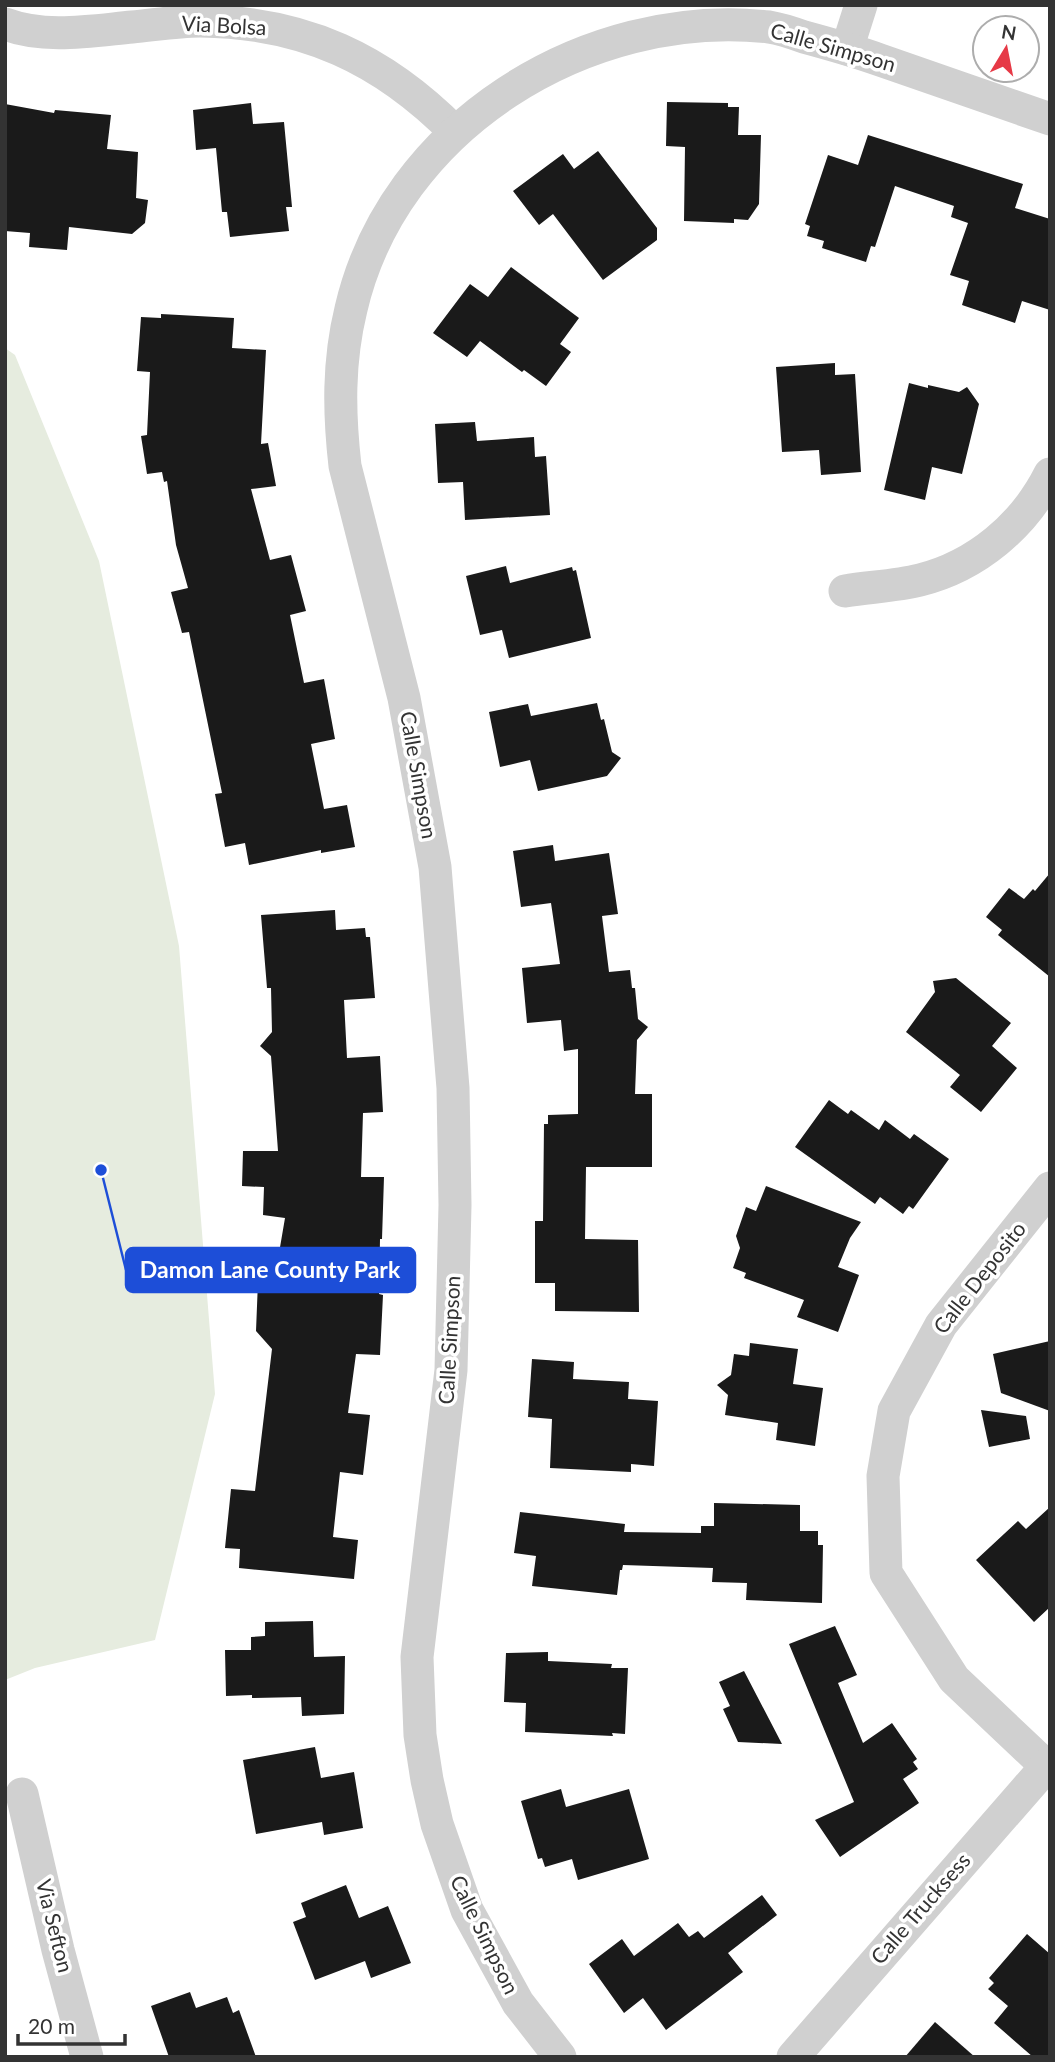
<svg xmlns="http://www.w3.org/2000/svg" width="1055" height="2062" font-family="Lato,sans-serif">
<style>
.green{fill:#e6ecdf}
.building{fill:#1a1a1a}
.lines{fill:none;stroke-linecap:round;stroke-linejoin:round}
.minor{stroke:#d0d0d0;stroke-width:33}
.labels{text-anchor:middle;stroke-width:7;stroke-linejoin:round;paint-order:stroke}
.street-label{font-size:21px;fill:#333;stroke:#fff}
.leader{fill:none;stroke:#1d4ed8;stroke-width:2.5}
.callout-dot{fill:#1d4ed8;stroke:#fff;stroke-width:2.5}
.callout{fill:#1d4ed8;stroke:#1d4ed8;stroke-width:2.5}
.callout-label{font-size:23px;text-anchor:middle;font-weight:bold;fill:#fff}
</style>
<rect width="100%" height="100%" fill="#fff"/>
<!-- green -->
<path class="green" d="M5 348 15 355 99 561 179 946 215 1394 155 1640 35 1668 5 1680Z"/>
<!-- building -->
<g class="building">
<path d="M667 102 728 103V107H739L738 135H761L759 204 748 220 734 219V223L684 221 685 147 666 146Z"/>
<path d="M251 103 253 124 284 122 292 207H286L289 231 230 237 227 212H222L216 148 196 150 193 110Z"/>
<path d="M5 104 54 113 55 110 111 115 107 149 138 152 136 198 148 200 145 223 132 234 69 227 67 250 29 247 30 233 5 231Z"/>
<path d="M868 135 1023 184 1015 208 1050 219V310L1022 301 1015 323 962 305 969 281 950 275 968 223 951 217 954 206 895 186 875 247 871 246 866 262 822 248 824 241 807 236 810 226 805 224 828 155 858 165Z"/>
<path d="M598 151 657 228V240L603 280 553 214 539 225 513 191 563 154 574 169Z"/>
<path d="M511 267 579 318 560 344 571 352 546 386 524 370 522 372 480 341 467 357 433 333 470 284 488 297Z"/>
<path d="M161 314 234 318 232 348 266 350 261 444 268 443 276 486 251 489 270 560 291 555 306 611 290 615 304 683 324 679 335 739 311 744 324 809 347 805 355 847 321 853V850L249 865 245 843 225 847 215 794 222 793 189 632 182 633 171 592 188 588 176 545 167 481 164 482 162 472 147 474 141 436 147 435 150 372 137 371 141 317 161 318Z"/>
<path d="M835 363V375L855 374 861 472 821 475 819 450 782 452 776 367Z"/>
<path d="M909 383 928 388V385L959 392 967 387 979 404 962 474 932 467 925 500 884 490Z"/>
<path d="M475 422 477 441 534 437 535 457 546 456 550 515 465 520 463 482 438 483 435 424Z"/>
<path d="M506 566 510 583 572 567 573 571 576 570 591 638 509 658 502 630 480 635 466 576Z"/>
<path d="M597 703 601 720 604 719 612 752 621 758 607 776 538 791 530 760 500 767 489 712 528 704 531 716Z"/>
<path d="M553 845 555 861 609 853 618 914 602 916 609 972 630 970 632 988H635L638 1019 648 1027 637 1040 635 1094H652V1167H586L585 1239 638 1240 639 1312 555 1311V1283H535V1221H543L544 1124H548V1115L578 1114V1049L564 1051 561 1020 527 1023 522 968 560 964 551 903 521 907 513 851Z"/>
<path d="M1050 873V977L998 935 1002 930 986 917 1009 888 1024 899 1033 889 1035 891Z"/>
<path d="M335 910 336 930 365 928 366 937H370L375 998 344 1000 347 1058 380 1056 383 1112 363 1113 361 1177H384L382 1239H380L379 1294 383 1295 380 1355 356 1354 348 1413 370 1415 363 1475 340 1472 333 1537 358 1540 354 1579 239 1568 240 1549 225 1548 231 1489 255 1491 272 1349 256 1331 258 1281 278 1259 285 1218 263 1215 264 1187 242 1186 243 1151H278L271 1056 260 1046 272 1032 271 988H267L261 915Z"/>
<path d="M956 978 1011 1023 992 1046 1017 1068 981 1112 950 1087 960 1075 906 1032 935 992 933 981Z"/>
<path d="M829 1100 848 1114 851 1110 879 1130 885 1120 910 1139 914 1134 949 1159 913 1209 909 1206 903 1214 880 1197 875 1204 795 1147Z"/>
<path d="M766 1186 861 1222 850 1238 838 1267 859 1275 838 1332 797 1317 804 1300 744 1278 746 1273 733 1268 740 1248 736 1236 746 1207 756 1211Z"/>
<path d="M1050 1341V1411L1001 1393 993 1354Z"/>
<path d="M750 1343 798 1349 793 1384 823 1388 815 1446 776 1440 778 1423 725 1415 728 1395 717 1385 731 1375 734 1354 749 1356Z"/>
<path d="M532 1359 574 1362 573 1379 629 1382 628 1399 658 1401 654 1466 631 1464V1472L550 1468 552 1419 528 1417Z"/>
<path d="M981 1410 1026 1416 1030 1439 989 1447Z"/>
<path d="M714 1503 800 1505V1531H818V1545H823L822 1603 746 1600 747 1583 712 1582 713 1568 623 1565 622 1570H620L617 1595 532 1586 536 1556 514 1553 520 1512 625 1524 624 1532 701 1533V1526H714Z"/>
<path d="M1050 1507V1607L1034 1622 976 1560 1018 1521 1026 1529Z"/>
<path d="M313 1621 314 1657 345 1656 344 1714 302 1716 301 1697 252 1698V1695L226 1696 225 1650H251V1637L265 1636V1622Z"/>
<path d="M835 1626 857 1675 838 1683 863 1743 892 1723 917 1759 913 1762 918 1769 903 1779 919 1803 840 1857 815 1820 854 1802 789 1644Z"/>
<path d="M548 1652V1661L612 1664 611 1668H628L625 1734 612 1733 613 1736 525 1732 526 1703 504 1702 506 1653Z"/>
<path d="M744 1671 782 1744 738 1742 723 1709 730 1706 719 1682Z"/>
<path d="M315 1747 321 1778 354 1772 363 1828 324 1835 322 1822 256 1834 243 1760Z"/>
<path d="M561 1789 566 1807 629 1789 649 1859 578 1880 572 1859 545 1867 542 1858 538 1859 521 1801Z"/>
<path d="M346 1885 359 1918 388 1906 411 1963 371 1978 365 1961 315 1980 293 1922 306 1917 301 1903Z"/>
<path d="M762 1895 777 1915 728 1953 743 1972 666 2030 643 1998 624 2013 589 1964 622 1939 634 1956 678 1923 689 1937 698 1931 704 1938Z"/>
<path d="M1027 1934 1050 1954V2057H1033L994 2023 1008 2006 988 1989 994 1983 989 1978Z"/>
<path d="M190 1992 196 2008 227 1997 233 2013 239 2010 256 2057H169L151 2006Z"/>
<path d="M935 2022 975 2057H905Z"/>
</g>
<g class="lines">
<!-- minor -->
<g class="minor">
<path d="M5 24C45 39 90 31 132 27 154 25 178 21 200 21 304 22 383 59 455 132"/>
<path d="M847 49 861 5"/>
<path d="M845 591C869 587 896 586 920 580 976 566 1024 526 1050 474"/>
<path d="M1046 1766 954 1679 886 1573 883 1476 894 1411 941 1325 1050 1188"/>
<path d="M22 1794 58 1950 87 2057"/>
<path d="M560 2057 518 2003 467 1910 437 1824 427 1780 420 1735 417 1657 451 1370 455 1205 453 1088 435 867 404 698 345 466C339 413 338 362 351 309 393 127 586 7 769 27 781 29 793 33 804 37 830 44 855 51 880 60 937 80 993 99 1050 119"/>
<path d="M793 2057 1050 1762"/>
</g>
</g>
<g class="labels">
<!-- street labels -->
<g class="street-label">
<text transform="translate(224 26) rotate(3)" y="7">Via Bolsa</text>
<text transform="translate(833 48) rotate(16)" y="7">Calle Simpson</text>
<text transform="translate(418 775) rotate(80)" y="7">Calle Simpson</text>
<text transform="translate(980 1278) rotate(-52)" y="7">Calle Deposito</text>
<text transform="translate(450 1340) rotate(-87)" y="7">Calle Simpson</text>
<text transform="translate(921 1909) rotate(-49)" y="7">Calle Trucksess</text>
<text transform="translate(54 1926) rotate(76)" y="7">Via Sefton</text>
<text transform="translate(484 1935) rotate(64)" y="7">Calle Simpson</text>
</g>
</g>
<!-- callouts -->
<path class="leader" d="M101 1170L126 1270"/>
<circle class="callout-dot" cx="101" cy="1170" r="7"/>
<rect class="callout" x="126" y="1248" width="289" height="44" rx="7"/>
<g class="callout-label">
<text x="270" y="1278">Damon Lane County Park</text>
</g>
<!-- border -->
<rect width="1055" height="2062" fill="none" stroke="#333333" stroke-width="14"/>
<!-- north arrow -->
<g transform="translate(1006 49) rotate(10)"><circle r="33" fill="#ffffff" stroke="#adadad" stroke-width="2"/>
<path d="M0-5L12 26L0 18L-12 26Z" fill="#e63946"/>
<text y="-10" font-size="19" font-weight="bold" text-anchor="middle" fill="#333333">N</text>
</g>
<!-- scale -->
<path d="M18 2034v10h107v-10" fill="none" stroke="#333333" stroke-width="3.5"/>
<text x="28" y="2034" font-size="21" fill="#333333" stroke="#ffffff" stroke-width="5" paint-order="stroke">20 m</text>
</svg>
